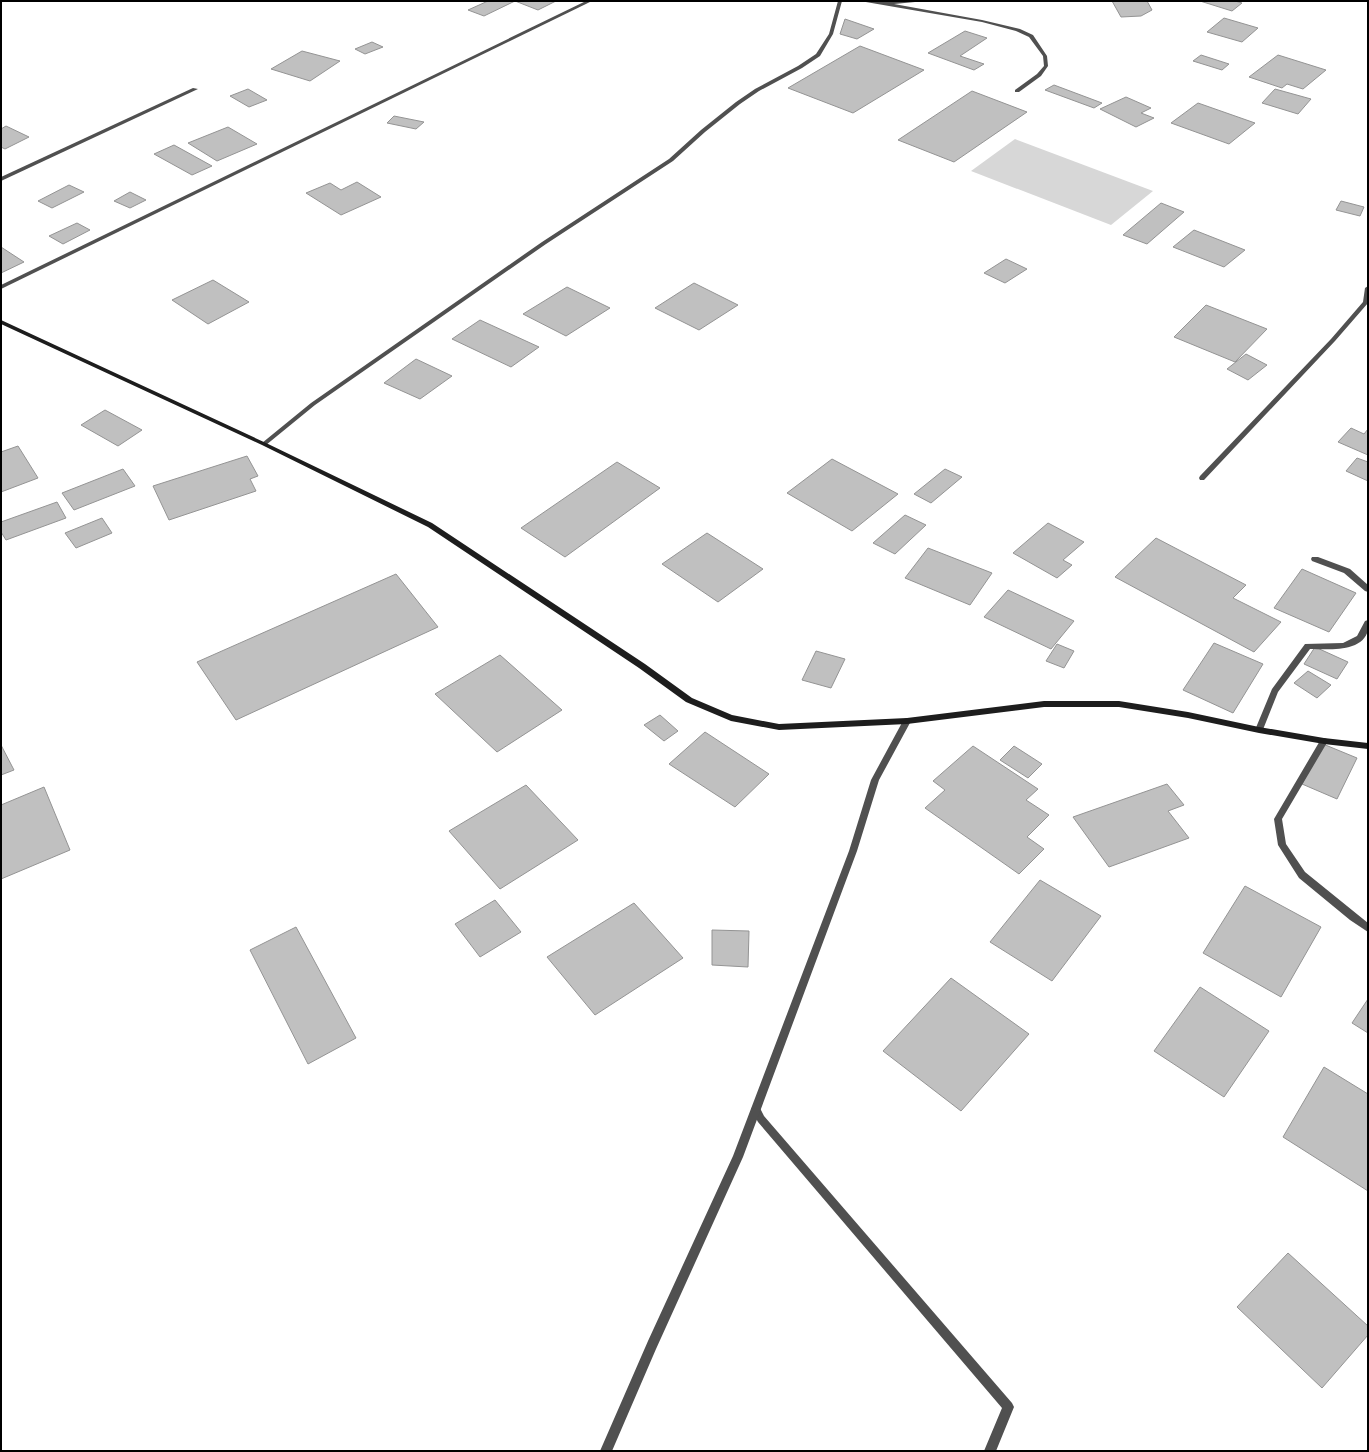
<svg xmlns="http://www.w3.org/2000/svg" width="1369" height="1452" font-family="'DejaVu Sans',sans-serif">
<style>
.green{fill:#d7d7d7}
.building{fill:#c0c0c0;stroke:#949494}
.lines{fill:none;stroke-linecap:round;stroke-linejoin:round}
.lane{fill:#505050;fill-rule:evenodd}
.street{fill:#505050;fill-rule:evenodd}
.secondary{fill:#1d1d1d;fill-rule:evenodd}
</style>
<rect width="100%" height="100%" fill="#fff"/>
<!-- green -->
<path class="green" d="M1015 139 1153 191 1111 225 971 171Z"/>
<!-- building -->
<g class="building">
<path d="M488 1H515L484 16 468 10Z"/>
<path d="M515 1H556L538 10Z"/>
<path d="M1112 1H1147L1152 10 1141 16 1121 17Z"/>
<path d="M1200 1H1235L1242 3 1232 11Z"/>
<path d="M1224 18 1258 28 1242 42 1207 32Z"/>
<path d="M845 19 874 29 857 39 840 34Z"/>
<path d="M965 31 987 38 960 56 984 64 974 70 928 53Z"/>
<path d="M372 42 383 47 365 54 355 49Z"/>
<path d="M860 46 924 70 853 113 788 88Z"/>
<path d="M302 51 340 61 310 81 271 69Z"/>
<path d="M1201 55 1229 64 1222 70 1193 61Z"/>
<path d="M1278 55 1326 70 1303 89 1287 84 1282 88 1249 77Z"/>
<path d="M1054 85 1102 103 1094 108 1045 90Z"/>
<path d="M248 89 267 100 249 107 230 96Z"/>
<path d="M1275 89 1311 99 1298 114 1262 103Z"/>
<path d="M972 91 1027 112 954 162 898 140Z"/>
<path d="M1126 97 1151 108 1141 113 1154 118 1136 127 1100 109Z"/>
<path d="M1198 103 1255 123 1229 144 1171 123Z"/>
<path d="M394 116 424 122 416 129 387 123Z"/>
<path d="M6 126 29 137 5 149 1 147V129Z"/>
<path d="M228 127 257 144 217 161 188 143Z"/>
<path d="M174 145 212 166 192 175 154 154Z"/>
<path d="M357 182 381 197 341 215 306 193 330 183 341 190Z"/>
<path d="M69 185 84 192 52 208 38 201Z"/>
<path d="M130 192 146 200 130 208 114 201Z"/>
<path d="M1341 201 1364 207 1360 216 1336 210Z"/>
<path d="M1161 203 1184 212 1147 244 1123 235Z"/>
<path d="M77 223 90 230 63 244 49 236Z"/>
<path d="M1194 230 1245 250 1224 267 1173 247Z"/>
<path d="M1 247 24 262 1 273Z"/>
<path d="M1006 259 1027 269 1005 283 984 273Z"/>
<path d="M213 280 249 302 208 324 172 300Z"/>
<path d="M694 283 738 305 699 330 655 308Z"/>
<path d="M567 287 610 308 566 336 523 314Z"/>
<path d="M1206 305 1267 329 1235 362 1174 337Z"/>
<path d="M480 320 539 347 511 367 452 339Z"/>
<path d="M1246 354 1267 365 1248 380 1227 369Z"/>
<path d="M416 359 452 376 420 399 384 383Z"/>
<path d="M105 410 142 430 118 446 81 425Z"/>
<path d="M1351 428 1364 434 1368 429V455L1338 442Z"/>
<path d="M18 446 38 478 1 492V452Z"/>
<path d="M247 456 258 476 250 479 256 491 169 520 153 486Z"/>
<path d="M1357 458 1368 462V481L1346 471Z"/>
<path d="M832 459 898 494 852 531 787 493Z"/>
<path d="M617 462 660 488 565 557 521 528Z"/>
<path d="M123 469 135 486 74 510 62 493Z"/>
<path d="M945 469 962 477 931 503 914 494Z"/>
<path d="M57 502 66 518 6 540 1 532V522Z"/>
<path d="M905 515 926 525 895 554 873 543Z"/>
<path d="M102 518 112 533 76 548 65 533Z"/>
<path d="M1048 523 1084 542 1063 560 1072 565 1057 578 1013 553Z"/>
<path d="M707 533 763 569 718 602 662 564Z"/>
<path d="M1156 538 1246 585 1233 598 1281 622 1254 652 1115 577Z"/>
<path d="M928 548 992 573 970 605 905 578Z"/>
<path d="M1302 569 1356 593 1329 632 1274 608Z"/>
<path d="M396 574 438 627 236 720 197 662Z"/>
<path d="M1008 590 1074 621 1051 649 984 617Z"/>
<path d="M1214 643 1263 664 1233 713 1183 690Z"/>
<path d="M1057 644 1074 651 1064 668 1046 661Z"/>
<path d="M1315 647 1348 662 1337 679 1304 664Z"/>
<path d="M816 651 845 659 831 688 802 680Z"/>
<path d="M500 655 562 710 497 752 435 694Z"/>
<path d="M1308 671 1331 685 1317 698 1294 683Z"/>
<path d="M660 715 678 731 664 741 644 725Z"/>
<path d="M705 732 769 774 735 807 669 764Z"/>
<path d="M1323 744 1357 758 1337 799 1302 784Z"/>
<path d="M1 745 14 770 1 775Z"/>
<path d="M973 746 1038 789 1026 800 1049 815 1027 837 1044 849 1019 874 925 808 945 790 933 781Z"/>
<path d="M1014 746 1042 764 1028 778 1000 760Z"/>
<path d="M1167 784 1184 805 1168 811 1189 838 1109 867 1073 817Z"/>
<path d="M526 785 578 840 500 889 449 831Z"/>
<path d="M44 787 70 850 1 879V805Z"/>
<path d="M1040 880 1101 916 1052 981 990 942Z"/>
<path d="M1245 886 1321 927 1281 997 1203 953Z"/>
<path d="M495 900 521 932 480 957 455 924Z"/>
<path d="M634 903 683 958 595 1015 547 957Z"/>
<path d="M296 927 356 1038 308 1064 250 950Z"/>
<path d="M712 930 749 931 748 967 712 965Z"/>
<path d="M951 978 1029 1034 961 1111 883 1051Z"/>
<path d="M1200 987 1269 1031 1224 1097 1154 1051Z"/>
<path d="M1368 999V1033L1352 1023Z"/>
<path d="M1324 1067 1368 1094V1191L1283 1137Z"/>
<path d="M1288 1253 1368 1326V1335L1322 1388 1237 1307Z"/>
</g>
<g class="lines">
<!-- lane -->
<g class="lane">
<path d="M586 1H592L1 289V285Z"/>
<path d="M860 1H917L915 2 894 4 982 20 1020 29 1033 35 1047 56 1048 66 1041 76 1019 92H1015V90L1037 74 1044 66 1043 56 1029 37 1016 31 982 22Z"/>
<path d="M193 88 198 89 1 181V177Z"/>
<path d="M1312 557H1318L1350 569 1368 585V592L1365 591 1344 573 1312 561 1311 559Z"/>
<path d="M1368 620C1368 623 1369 627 1368 630 1363 653 1327 649 1310 649L1278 692 1262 732H1256L1255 730 1272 689 1305 644 1343 643 1357 636 1365 621Z"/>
<path d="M756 1104 759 1106 764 1116 1012 1403 1014 1407 996 1451H984L1002 1408 758 1122 751 1109 753 1106Z"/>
</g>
<!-- street -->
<g class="street">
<path d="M838 1H842L833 34 820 56 802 68 759 91 740 104 705 132 673 161 546 244 315 405 266 445H262V443L311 403 542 242 669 159 701 130 736 102 755 89 798 66 816 54 829 34Z"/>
<path d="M1368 286V303L1335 341 1204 480H1200L1199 478 1200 476 1331 339 1363 302 1365 288Z"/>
<path d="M907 718 911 721 879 780 857 851 743 1157 656 1349 612 1451H600L648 1341 733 1156 849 851 871 780 904 719Z"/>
<path d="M1324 738 1327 739 1328 741 1282 819 1286 844 1305 872 1368 923V932L1350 920 1299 878 1278 845 1274 819 1321 739Z"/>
</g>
<!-- secondary -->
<path class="secondary" d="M1 320 266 443 432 523 645 664 692 698 732 715 779 724 907 718 1044 701H1119L1188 712 1259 727 1324 738 1368 743V749L1324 744 1259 733 1188 718 1119 707H1044L907 724 779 730 731 721 686 702 639 668 428 527 262 445 1 324Z"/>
</g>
<!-- border -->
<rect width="1369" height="1452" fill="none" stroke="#000000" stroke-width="4"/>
</svg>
